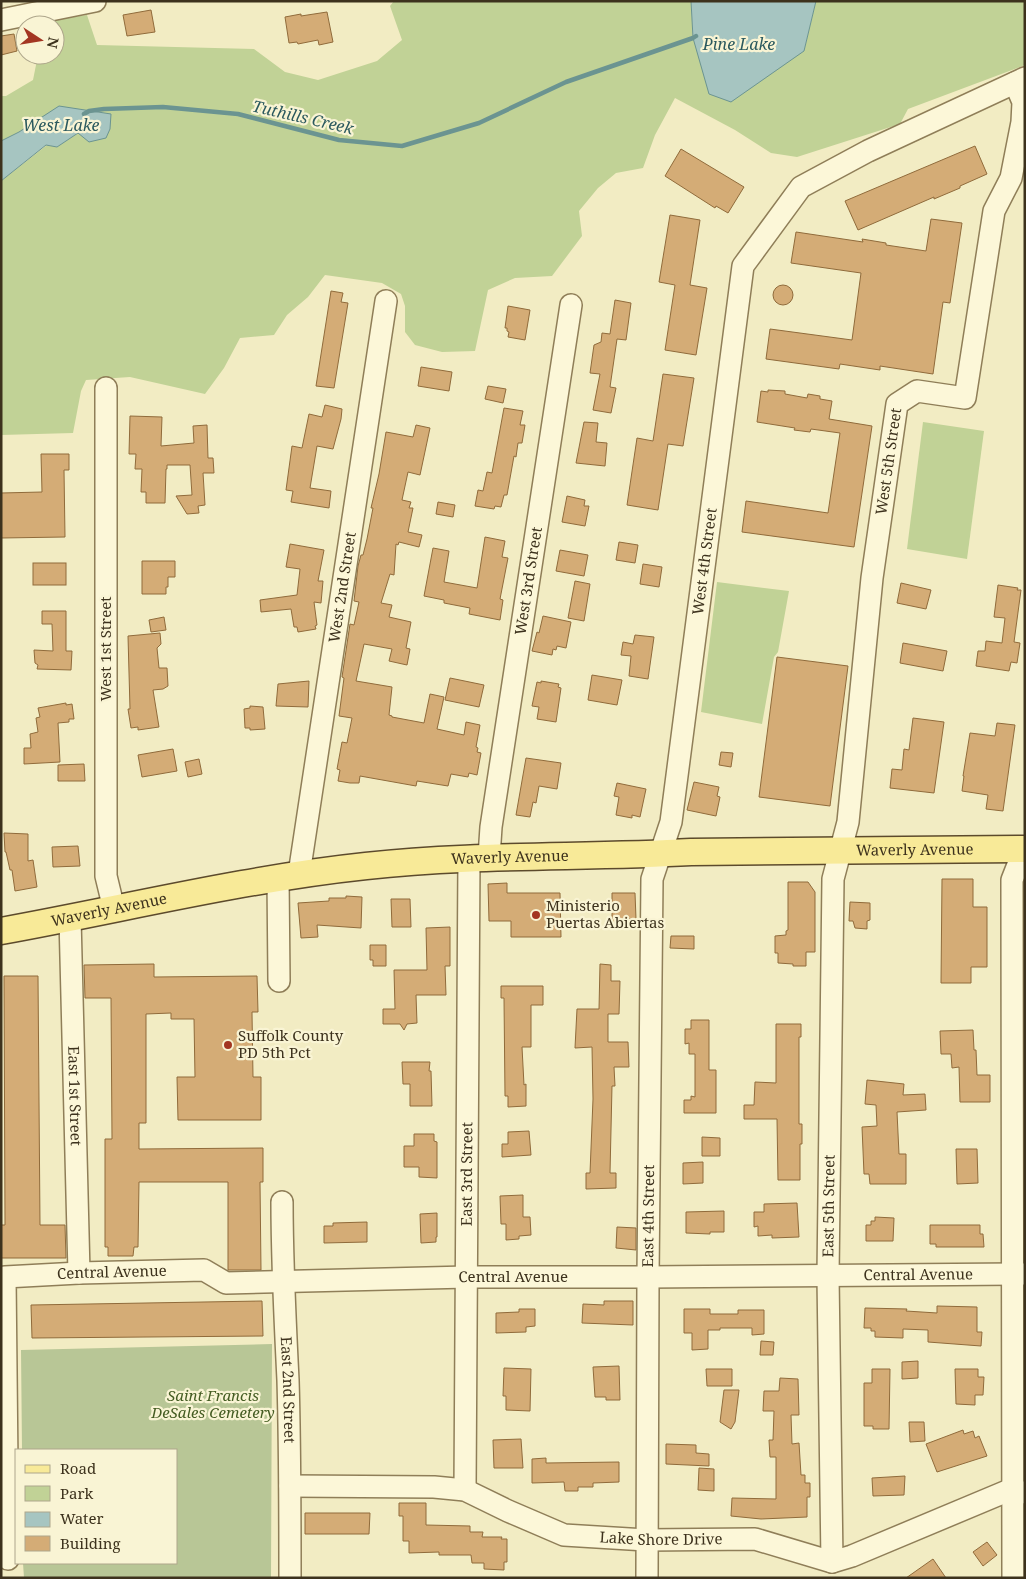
<svg xmlns="http://www.w3.org/2000/svg" width="1026" height="1579" font-family="'Noto Serif',serif">
<style>
.green{fill:#c1d296}
.cemetery{fill:#b8c696}
.water{fill:#a6c5c1;stroke:#6b9491}
.lines{fill:none;stroke-linecap:round;stroke-linejoin:round}
.stream{stroke:#6b9491;stroke-width:4.5}
.building{fill:#d4ac76;stroke:#906b3b}
.minor-casing{stroke:#8f7e58;stroke-width:24}
.major-casing{stroke:#5c4a2c;stroke-width:29}
.minor{stroke:#fcf7d8;stroke-width:21}
.major{stroke:#f8ea98;stroke-width:26}
.poi-dot{fill:#a33622;stroke:#f9f4d4;stroke-width:2}
.labels{text-anchor:middle;stroke-width:4.5;stroke-linejoin:round;paint-order:stroke}
.street-label{font-size:15px;fill:#3d321d;stroke:#f9f4d4}
.poi-label{font-size:15px;fill:#3d321d;stroke:#f9f4d4;text-anchor:start}
.park-label{font-size:15px;font-style:italic;fill:#445c22;stroke:#f9f4d4}
.water-label{font-size:16px;font-style:italic;fill:#2b595e;stroke:#f9f4d4}
</style>
<rect width="100%" height="100%" fill="#f2ecc3"/>
<!-- green -->
<g class="green">
<path d="M394 1H691L693 38 804 51 816 1H1025V65L908 109 900 124 797 157 771 153 735 130 675 98 655 135 643 168 616 173 598 188 579 211 582 236 552 276 515 278 488 290 475 351 442 352 415 345 405 332V306L401 294 382 283 325 275 308 297 287 315 274 335 240 338 224 368 205 394 130 377 86 380 81 391 73 433 1 435V181L47 145 57 147 78 133 110 129 19 132 1 141V96H6L33 80 38 55H55V25H42V22L87 15 97 45 254 49 285 72 318 80 377 61 402 40 390 6Z"/>
<path d="M923 422 984 431 967 559 907 549Z"/>
<path d="M717 582 789 591 778 652 774 657 762 724 701 712Z"/>
</g>
<!-- cemetery -->
<path class="cemetery" d="M272 1344 271 1578H24L23 1563H176V1450H22L21 1350Z"/>
<!-- water -->
<g class="water">
<path d="M691 1H816L804 51 731 102 709 94 693 38Z"/>
<path d="M59 106 111 114 110 129 106 138 89 142 78 133 57 147 46 145 1 181V141L19 132Z"/>
</g>
<g class="lines">
<!-- stream -->
<path class="stream" d="M84 114 89 111 104 109 163 107 238 114 339 140 402 146 479 123 566 82 693 38 696 36"/>
</g>
<!-- building -->
<g class="building">
<path d="M151 10 155 32 127 36 123 15Z"/>
<path d="M327 12 333 42 319 45 318 40 298 44 297 42 289 43 285 17 301 14V16Z"/>
<path d="M14 34 17 51 1 55V36Z"/>
<path d="M975 146 987 174 960 186V188L934 199V197L858 230 845 201Z"/>
<path d="M681 149 744 187 728 213 716 206 715 208 665 176Z"/>
<path d="M670 215 700 220 690 285 707 288 696 355 665 350 675 285 659 282Z"/>
<path d="M931 219 962 223 950 303 943 302 933 374 880 366V370L840 364 839 369 766 359 770 329 852 340 861 273 791 263 796 232 863 242 862 239 886 243V245L926 251Z"/>
<circle cx="783" cy="295" r="10"/>
<path d="M331 291 343 293 341 302 348 303 334 388 316 386Z"/>
<path d="M615 300 631 303 626 340 617 339 610 387 616 388 611 413 593 410 600 374 590 373 594 345 601 342 602 333 610 334Z"/>
<path d="M508 306 530 310 525 340 508 337 509 332 507 331V328H505Z"/>
<path d="M421 367 452 372 449 391 418 386Z"/>
<path d="M663 374 694 378 683 446 668 444 658 510 627 505 637 438 653 441Z"/>
<path d="M488 386 506 389 503 403 485 399Z"/>
<path d="M768 390 785 391V394L807 398 808 394 820 396V399L832 401 829 419 872 426 854 547 742 532 746 501 828 513 840 433 811 429 810 432 794 430 795 428 757 422 761 391 768 392Z"/>
<path d="M325 405 342 409 341 419 333 449 317 446 310 488 331 491 329 508 291 502 293 491 286 490 292 446 302 448 309 414 322 417Z"/>
<path d="M504 408 523 411 520 425H525L522 443H518L516 457 514 456 507 495H504L501 507 495 506 494 509 475 506 478 490 483 491 487 472 492 473Z"/>
<path d="M130 416 162 417 161 446 194 443 193 426 207 425 208 458H213L214 473H203L205 505 198 506 199 513 187 514 176 496 192 495 190 465H167V469H166L165 503H146V492H141L142 469H135L136 454H129Z"/>
<path d="M584 422 598 423 596 442 607 443 605 466 576 463Z"/>
<path d="M416 425 430 428 420 475 408 472 402 500 411 502 409 508H413L408 532 422 535 419 547 399 542 398 545 396 544 394 575 390 574 381 603 392 605 389 617 411 622 406 648 410 649 407 665 389 661 392 649 364 644 356 681 392 687 389 715 392 716V717L424 723 430 694 444 697 437 729 464 735 466 722 480 725 476 747 478 748 477 752 481 753 477 775 469 773 468 777 451 774 448 786 417 781 416 786 360 776 359 783H350L338 781 340 770 337 769 342 742 347 743 352 718 339 716 344 678 342 677 350 624 354 625 359 602 354 601 358 566 361 555H363L367 539 373 508H371L379 474 386 432 413 437Z"/>
<path d="M41 454H69V470H64L65 537 1 538V493L42 492Z"/>
<path d="M567 496 585 500 584 506H589L585 526 562 522Z"/>
<path d="M438 502 455 505 453 517 436 514Z"/>
<path d="M485 537 505 541 502 557 508 558 500 599 503 600 500 620 469 614 470 608 444 603V600L424 596 433 548 449 551 444 582 477 588Z"/>
<path d="M619 542 638 545 635 563 616 560Z"/>
<path d="M290 544 324 550 318 581H323L321 603 314 602 317 625 315 626 316 629 298 632 297 627H294L291 609 261 612 260 600 297 595 300 569 286 567Z"/>
<path d="M560 550 588 555 584 576 556 571Z"/>
<path d="M142 561H175V577H168V587H166V594H142Z"/>
<rect x="33" y="563" width="33" height="22"/>
<path d="M643 564 662 567 659 587 640 584Z"/>
<path d="M575 581 590 584 584 621 568 618Z"/>
<path d="M901 583 931 590 926 609 897 603Z"/>
<path d="M998 585 1018 588 1017 590H1021L1014 642 1020 643 1017 663 1011 662 1009 671 976 666 978 651H985L986 641 1002 643 1005 618 994 617Z"/>
<path d="M42 611H66V651H72L71 670 37 669 38 665 35 663 34 650 53 651 52 624H42Z"/>
<path d="M543 616 571 622 566 648 557 646 556 650 553 649 552 655 532 651 537 632 539 633Z"/>
<path d="M164 617 166 630 151 632 149 620Z"/>
<path d="M160 633 161 644 157 648 159 668H167L168 686 163 689 153 690 159 727 138 730V727L131 728 128 709H130L128 636Z"/>
<path d="M635 635 654 637 648 679 629 676 631 656 621 655 623 642 633 644Z"/>
<path d="M903 643 947 651 943 671 900 663Z"/>
<path d="M777 657 848 666 830 806 759 797Z"/>
<path d="M592 675 622 680 617 705 588 700Z"/>
<path d="M450 678 484 685 479 707 445 700Z"/>
<path d="M309 681 308 707 276 706 278 684Z"/>
<path d="M541 681 559 684 558 687 561 688 556 722 537 719 539 707 532 706 537 682 541 683Z"/>
<path d="M66 703V705L72 704 74 719H69V722L58 723 60 762 24 764V748H31L30 734 38 732 36 718 40 717 38 708Z"/>
<path d="M250 706 263 707 265 729 250 730V728H245L244 709 250 708Z"/>
<path d="M913 718 944 722 934 793 890 788 892 769 902 770 904 749 909 750Z"/>
<path d="M997 723 1015 725 1003 811 986 809 988 795 962 791 964 776H963L970 733 995 736Z"/>
<path d="M173 749 177 771 142 777 138 755Z"/>
<path d="M721 752 733 753 731 767 719 765Z"/>
<path d="M526 758 561 763 557 789 539 786 536 803 533 802 530 817 516 815Z"/>
<path d="M199 759 202 774 188 777 185 762Z"/>
<path d="M84 764 85 781H58V765Z"/>
<path d="M694 782 719 787 717 796 720 797 716 816 687 810Z"/>
<path d="M617 783 646 789 640 817 632 815V818L616 815 619 797 614 796Z"/>
<path d="M4 833 28 834V861L33 860 37 887 15 891 12 870H10L6 852H5Z"/>
<path d="M78 846 80 866 53 867 52 847Z"/>
<path d="M942 879H973V907H987V967H971V983H941Z"/>
<path d="M788 882H808L815 892V952H806V966H793V964L778 963V953H775V936L786 935V931L788 930Z"/>
<path d="M507 883V893H560L561 937H511V921H489L488 884Z"/>
<path d="M612 893H635L636 919H627V928H612Z"/>
<path d="M346 896 362 897 361 928 317 925 318 937 301 938 298 903 329 901V898H346Z"/>
<path d="M391 899H410L411 927H392Z"/>
<path d="M850 902 870 903V920L867 921V929L855 928 853 921H849Z"/>
<path d="M450 927V966H445L446 995H416L417 1023 407 1024 404 1030 400 1024H383V1009H395L394 970H427L426 928Z"/>
<path d="M671 936H694V949L670 948Z"/>
<path d="M370 945H386V966H373V960H370Z"/>
<path d="M154 964V977L257 976 258 1012H252L253 1077H261V1120H178L177 1077H195L194 1019H171V1013L146 1014V1123H139V1149L263 1148V1182H260L261 1270H228V1182H139L138 1247H134L133 1256H108V1247H105V1139H112L111 998H85L84 965Z"/>
<path d="M600 964 611 965V981H620L619 1014H608V1042H628L629 1067H614L615 1086H612L610 1173H616V1188L586 1189V1173H590L593 1099 592 1047 575 1048 577 1009H599Z"/>
<path d="M4 976H38L40 1225H65L66 1258H1V1225H5Z"/>
<path d="M501 986H543V1005H531V1047H522L524 1085 526 1084V1106L508 1107V1096H505L504 998H501Z"/>
<path d="M691 1020H709V1070H716V1113H684V1100H691V1096L695 1097V1054H689V1043L685 1044V1029H691Z"/>
<path d="M776 1024H801V1037H799V1124H802V1144H800V1180H778L777 1119H744V1105H754L755 1082 776 1083Z"/>
<path d="M973 1030 974 1050H976L977 1075H990V1102H960L959 1067 952 1068 951 1054H941L940 1031Z"/>
<path d="M402 1062H430L429 1071H431L432 1106H410V1084H403Z"/>
<path d="M867 1080 904 1084 903 1095 925 1094 926 1110 897 1112 899 1154H906V1184H870L869 1174H864L862 1127 877 1126 876 1105 865 1104Z"/>
<path d="M529 1131 531 1155 502 1157V1144H508V1132Z"/>
<path d="M414 1134H434V1141L437 1142V1178L419 1177V1167H404V1146H414Z"/>
<path d="M702 1137 720 1138V1156H702Z"/>
<path d="M956 1149H977L978 1183 957 1184Z"/>
<path d="M703 1162V1183L683 1184V1163Z"/>
<path d="M523 1195V1217H530L531 1235 519 1236V1239L506 1240V1224H501L500 1196Z"/>
<path d="M797 1203 799 1237 772 1238V1235L758 1236V1226L754 1227V1212H764V1204Z"/>
<path d="M724 1211V1232H710V1234L686 1233V1212Z"/>
<path d="M437 1213V1237H436V1242L421 1243 420 1214Z"/>
<path d="M875 1217 894 1218 893 1241H866V1225H871V1221H875Z"/>
<path d="M367 1222V1242L324 1243V1226H333V1223Z"/>
<path d="M930 1225H980V1234H983L984 1247H936V1244H930Z"/>
<path d="M617 1227 636 1228V1250L616 1248Z"/>
<path d="M262 1301 263 1336 32 1338 31 1305Z"/>
<path d="M604 1301H633V1325L582 1323 583 1304 604 1305Z"/>
<path d="M937 1306 977 1307V1332H982L981 1346 928 1342V1330L903 1329V1338L875 1337V1331H871V1328H864L865 1308 907 1309 906 1311 937 1313Z"/>
<path d="M519 1309H535V1326L526 1327V1332L496 1333V1313L519 1312Z"/>
<path d="M684 1309H710V1314H738V1310H764V1334L752 1335V1328H720V1330H708V1349L692 1350V1333H684Z"/>
<path d="M761 1341 774 1342 773 1355H760Z"/>
<path d="M918 1361V1378L902 1379V1362Z"/>
<path d="M619 1366 620 1400H606V1397H595L593 1367Z"/>
<path d="M504 1368 531 1369 530 1411 506 1410V1396H503Z"/>
<path d="M706 1369H732V1386H707Z"/>
<path d="M872 1369H890L889 1429H873V1426H864V1383H872Z"/>
<path d="M955 1369H978V1377H984L983 1395H975V1405L956 1404Z"/>
<path d="M780 1378 798 1379 799 1415H791L792 1444 799 1443 801 1475H805V1483H810V1497H807V1517L761 1519 731 1516 732 1498 776 1499V1457H770L769 1440H773L774 1411H763L764 1391H779Z"/>
<path d="M724 1390H739L735 1422 731 1429 720 1422Z"/>
<path d="M909 1422H924L925 1441 910 1442Z"/>
<path d="M963 1430 964 1434 973 1431 975 1438 979 1436 987 1456 937 1472 926 1444Z"/>
<path d="M521 1439 523 1468H494L493 1440Z"/>
<path d="M666 1444 696 1445V1453L709 1454V1466L666 1464Z"/>
<path d="M546 1458V1463L619 1462V1482L593 1483V1487H578V1491H565L564 1482 532 1483V1459Z"/>
<path d="M699 1468 714 1469V1491L698 1490Z"/>
<path d="M905 1476 904 1495 873 1496 872 1478Z"/>
<path d="M399 1503H426V1525L470 1526V1532H483L482 1537H502L501 1539H507V1562H504V1570L484 1569V1563H472L471 1555H439V1552L409 1553V1541H403V1516H399Z"/>
<path d="M305 1513H370L369 1534H305Z"/>
<path d="M987 1542 997 1555 983 1566 973 1552Z"/>
<path d="M933 1559 946 1578H906Z"/>
</g>
<g class="lines">
<defs>
<g id="minor">
<path d="M1 20 95 1"/>
<path d="M106 388V876L114 909"/>
<path id="s1" d="M489 857 491 827 571 305"/>
<path id="s2" d="M299 874 386 301"/>
<path d="M278 877 279 981"/>
<path id="s3" d="M70 918 79 1273"/>
<path id="s4" d="M282 1202C282 1262 285 1321 288 1380 290 1446 290 1512 290 1578"/>
<path id="s5" d="M290 1486 434 1487 465 1490 508 1511 564 1535 646 1540 755 1539 832 1562 852 1556 1012 1489 1025 1493"/>
<path id="s6" d="M465 1490 469 858"/>
<path id="s7" d="M8 1559 5 1277 79 1273 204 1270 226 1283 467 1277H648L1025 1274"/>
<path id="s8" d="M832 1562 828 1276 833 879 848 822 872 578 897 404 917 391 965 398 994 211 1011 178 1022 122 1023 102 1015 83"/>
<path id="s9" d="M647 1578 648 1277 652 879 671 822 743 266 801 187 868 151 1025 78"/>
<path d="M1013 1578 1012 886V880L1025 847"/>
</g>
<g id="major">
<path id="s10" d="M1 931C123 909 243 879 366 866 474 854 583 858 691 852L1025 849"/>
</g>
</defs>
<!-- minor casing -->
<use href="#minor" class="minor-casing"/>
<!-- major casing -->
<use href="#major" class="major-casing"/>
<!-- minor -->
<use href="#minor" class="minor"/>
<!-- major -->
<use href="#major" class="major"/>
</g>
<!-- markers -->
<g class="poi-dot">
<circle cx="536" cy="915" r="5"/>
<circle cx="228" cy="1045" r="5"/>
</g>
<g class="labels">
<!-- street labels -->
<g class="street-label">
<text dy="5" stroke="none"><textPath href="#s8" startOffset="1105">West 5th Street</textPath></text>
<text dy="5" stroke="none"><textPath href="#s9" startOffset="1022">West 4th Street</textPath></text>
<text dy="5" stroke="none"><textPath href="#s1" startOffset="279">West 3rd Street</textPath></text>
<text dy="5" stroke="none"><textPath href="#s2" startOffset="290">West 2nd Street</textPath></text>
<text transform="translate(106 649) rotate(-90)" y="5">West 1st Street</text>
<text dy="5" stroke="none"><textPath href="#s10" startOffset="920">Waverly Avenue</textPath></text>
<text dy="5" stroke="none"><textPath href="#s10" startOffset="515">Waverly Avenue</textPath></text>
<text dy="5" stroke="none"><textPath href="#s10" startOffset="110">Waverly Avenue</textPath></text>
<text dy="5" stroke="none"><textPath href="#s3" startOffset="178">East 1st Street</textPath></text>
<text dy="5" stroke="none"><textPath href="#s6" startOffset="316">East 3rd Street</textPath></text>
<text dy="5" stroke="none"><textPath href="#s8" startOffset="356">East 5th Street</textPath></text>
<text dy="5" stroke="none"><textPath href="#s9" startOffset="362">East 4th Street</textPath></text>
<text dy="5" stroke="none"><textPath href="#s7" startOffset="389">Central Avenue</textPath></text>
<text dy="5" stroke="none"><textPath href="#s7" startOffset="1199">Central Avenue</textPath></text>
<text dy="5" stroke="none"><textPath href="#s7" startOffset="794">Central Avenue</textPath></text>
<text dy="5" stroke="none"><textPath href="#s4" startOffset="188">East 2nd Street</textPath></text>
<text dy="5" stroke="none"><textPath href="#s5" startOffset="381">Lake Shore Drive</textPath></text>
</g>
<!-- poi labels -->
<g class="poi-label">
<text x="546" y="911">Ministerio<tspan x="546" dy="17">Puertas Abiertas</tspan></text>
<text x="238" y="1041">Suffolk County<tspan x="238" dy="17">PD 5th Pct</tspan></text>
</g>
<!-- park labels -->
<g class="park-label">
<text x="213" y="1401">Saint Francis<tspan x="213" dy="17">DeSales Cemetery</tspan></text>
</g>
<!-- water labels -->
<g class="water-label">
<text x="739" y="50">Pine Lake</text>
<text transform="translate(303 117) rotate(13)" y="6">Tuthills Creek</text>
<text x="61" y="131">West Lake</text>
</g>
</g>
<!-- border -->
<rect width="1026" height="1579" fill="none" stroke="#3d321d" stroke-width="5"/>
<!-- legend -->
<rect x="15" y="1449" width="162" height="115" fill="#f9f4d4" stroke="#aea68b"/>
<rect x="25" y="1465" width="25" height="8" fill="#f8ea98" stroke="#aea68b"/>
<text x="60" y="1474" font-size="15" fill="#3d321d">Road</text>
<rect x="25" y="1486" width="25" height="15" fill="#c1d296" stroke="#aea68b"/>
<text x="60" y="1499" font-size="15" fill="#3d321d">Park</text>
<rect x="25" y="1512" width="25" height="15" fill="#a6c5c1" stroke="#aea68b"/>
<text x="60" y="1524" font-size="15" fill="#3d321d">Water</text>
<rect x="25" y="1536" width="25" height="15" fill="#d4ac76" stroke="#aea68b"/>
<text x="60" y="1549" font-size="15" fill="#3d321d">Building</text>
<!-- north arrow -->
<g transform="translate(40 40) rotate(102)"><circle r="24" fill="#f9f4d4" stroke="#aea68b"/>
<path d="M0-4L9 19L0 12L-9 19Z" fill="#a33622"/>
<text y="-8" font-size="14" font-weight="bold" text-anchor="middle" fill="#3d321d">N</text>
</g>
</svg>
